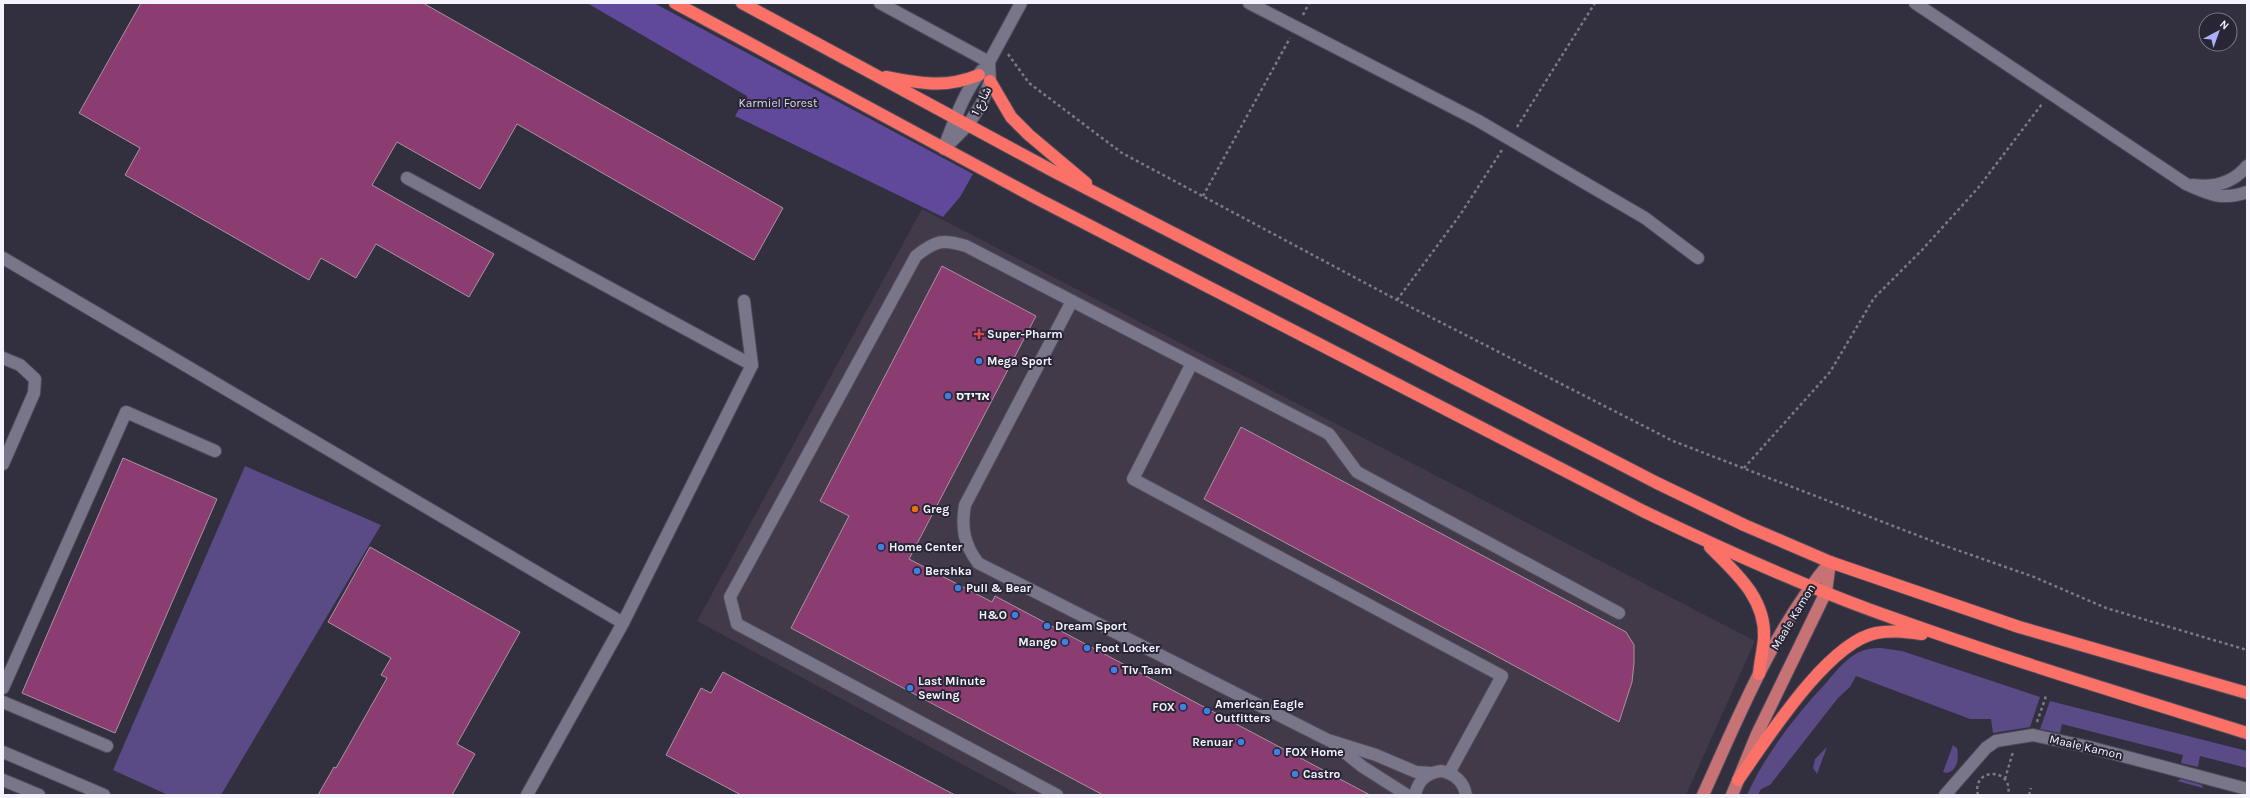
<svg xmlns="http://www.w3.org/2000/svg" width="2250" height="798" font-family="Karla,'Noto Sans Arabic','Noto Sans Hebrew',sans-serif">
<style>
.commercial{fill:#423949}
.green{fill:#5a4a86}
.forest{fill:#60499a}
.building{fill:#8b3c71;stroke:#a994a0}
.lines{fill:none;stroke-linecap:round;stroke-linejoin:round}
.minor-casing{stroke:#4f4c5a;stroke-width:14}
.major-casing{stroke:#4f4c5a;stroke-width:14}
.highway-casing{stroke:#4f4c5a;stroke-width:14}
.path{stroke:#7c7987;stroke-width:2.5;stroke-dasharray:3 3;stroke-linecap:butt}
.minor{stroke:#7a7689;stroke-width:12}
.major{stroke:#c77375;stroke-width:12}
.highway{stroke:#fb7168;stroke-width:12}
.health-dot{fill:#e0444e;stroke:#282535;stroke-width:1.5}
.shop-dot{fill:#3f7fe0;stroke:#282535;stroke-width:1.5}
.food-dot{fill:#e8710a;stroke:#282535;stroke-width:1.5}
.labels{text-anchor:middle;stroke-width:4;stroke-linejoin:round;paint-order:stroke}
.street-label{font-size:12px;fill:#f5f3fe;stroke:#282535}
.park-label{font-size:12px;fill:#dcd7ee;stroke:#282535}
.poi-label{font-size:12px;font-weight:bold;fill:#f5f3fe;stroke:#282535;text-anchor:start}
</style>
<rect width="100%" height="100%" fill="#322f3f"/>
<!-- commercial -->
<path class="commercial" d="M922 209 1755 641 1686 795H1019L697 621Z"/>
<!-- green -->
<g class="green">
<path d="M245 466 381 525 221 795H168L113 770Z"/>
<path d="M1881 648 1902 651 2040 697 2030 727 1993 733 1991 719H1970L1856 676 1850 687 1838 698 1770 785 1761 789 1758 795H1747C1766 753 1795 716 1826 683 1835 672 1845 660 1857 653 1865 649 1872 648 1881 648Z"/>
<path d="M2050 701 2247 751V768L2200 756 2198 767 2181 763 2183 755 2062 724 2060 733 2040 729Z"/>
<path d="M1953 745 1957 748C1959 758 1958 771 1946 773L1943 772Z"/>
<path d="M1827 747 1817 774 1813 768 1815 759Z"/>
<path d="M2181 779 2202 785 2203 788 2177 781Z"/>
</g>
<!-- forest -->
<path class="forest" d="M587 3H654L973 174 960 197 943 217 735 116 747 96Z"/>
<!-- building -->
<g class="building">
<path d="M141 3H423L783 208 754 260 517 124 480 189 397 142 372 185 494 254 469 297 376 244 356 278 321 258 309 280 125 175 140 148 79 113Z"/>
<path d="M942 266 1036 316 909 559 992 602 995 596 1370 795H1103L791 628 849 516 820 501Z"/>
<path d="M1241 427 1626 632 1634 645V663L1632 682 1619 722 1204 499Z"/>
<path d="M123 458 217 499 115 733 22 693Z"/>
<path d="M370 547 520 632 457 744 475 754 452 795H318L334 767 336 768 387 678 381 675 391 658 328 622Z"/>
<path d="M723 672 747 685 955 795H741L666 755 701 688 711 693Z"/>
</g>
<g class="lines">
<defs>
<g id="minor">
<path d="M880 3 989 62"/>
<path d="M1249 3 1477 120 1645 218 1698 258"/>
<path d="M1915 3 2186 184C2208 194 2222 201 2247 192"/>
<path d="M945 145C955 119 964 92 982 70"/>
<path d="M944 149 968 125 982 103 990 81 989 62 1021 3"/>
<path d="M407 178 752 365"/>
<path d="M2193 185C2215 188 2233 183 2247 166"/>
<path d="M3 258 623 623 527 795"/>
<path d="M1072 301 965 505C961 528 964 544 978 563L1328 740 1376 755 1416 772 1432 773"/>
<path d="M3 358 20 365 35 379 34 393 3 464"/>
<path d="M1192 363 1133 479 1502 676 1449 773"/>
<path d="M623 623 752 365 744 301"/>
<path d="M3 688 126 412 215 451"/>
<path d="M3 702 107 746"/>
<path d="M1334 744 1363 767 1407 795"/>
<path d="M3 752 104 795"/>
<path d="M3 780 39 795"/>
<path d="M1057 795 737 624 730 597 916 256C936 240 943 239 966 246L1329 434 1357 472 1619 613"/>
<path d="M1415 795C1418 781 1426 773 1441 771 1454 773 1464 782 1466 795"/>
<path d="M1945 795 1986 748 1996 741 2033 735 2089 747 2247 789"/>
</g>
<g id="major">
<path d="M1703 795C1739 716 1773 630 1830 562"/>
<path d="M1732 795 1757 734 1826 592 1830 562"/>
</g>
<g id="highway">
<path d="M675 3 1038 199 1643 511C1724 550 1807 588 1893 618 2010 660 2129 696 2247 733"/>
<path d="M742 3 1053 171 1657 483 1744 525 1830 562 2019 627 2247 693"/>
<path d="M886 77C921 83 944 89 979 75"/>
<path d="M990 81 1011 117 1029 135 1086 183"/>
<path d="M1710 547C1735 572 1766 598 1764 638 1763 650 1760 662 1759 674"/>
<path d="M1738 780C1767 739 1827 643 1876 633 1892 630 1906 632 1922 634"/>
</g>
</defs>
<!-- minor casing -->
<use href="#minor" class="minor-casing"/>
<!-- major casing -->
<use href="#major" class="major-casing"/>
<!-- highway casing -->
<use href="#highway" class="highway-casing"/>
<!-- path -->
<g class="path">
<path d="M1303 15 1309 3"/>
<path d="M1008 54 1029 83 1122 153 1397 300 1673 441 1940 544 2034 577 2106 608 2247 650"/>
<path d="M1517 127 1595 3"/>
<path d="M1203 196 1290 38"/>
<path d="M1397 300 1460 215 1502 150"/>
<path d="M1744 468 1830 372 1874 298 1922 250 1978 188 2042 104"/>
<path d="M2037 722 2046 696"/>
<path d="M2005 779 2013 752"/>
<path d="M1978 795C1971 767 2014 767 2008 795"/>
<path d="M2029 795 2031 788"/>
</g>
<!-- minor -->
<use href="#minor" class="minor"/>
<!-- major -->
<use href="#major" class="major"/>
<!-- highway -->
<use href="#highway" class="highway"/>
</g>
<!-- markers -->
<path class="health-dot" d="M977 328h4v4h4v4h-4v4h-4v-4h-4v-4h4z"/>
<g class="shop-dot">
<circle cx="979" cy="361" r="4"/>
<circle cx="948" cy="396" r="4"/>
<circle cx="881" cy="547" r="4"/>
<circle cx="917" cy="571" r="4"/>
<circle cx="958" cy="588" r="4"/>
<circle cx="1015" cy="615" r="4"/>
<circle cx="1047" cy="626" r="4"/>
<circle cx="1065" cy="642" r="4"/>
<circle cx="1087" cy="648" r="4"/>
<circle cx="1114" cy="670" r="4"/>
<circle cx="910" cy="688" r="4"/>
<circle cx="1183" cy="707" r="4"/>
<circle cx="1207" cy="711" r="4"/>
<circle cx="1241" cy="742" r="4"/>
<circle cx="1277" cy="752" r="4"/>
<circle cx="1295" cy="774" r="4"/>
</g>
<circle class="food-dot" cx="915" cy="509" r="4"/>
<g class="labels">
<!-- street labels -->
<g class="street-label">
<text transform="translate(981 101) rotate(-63)" y="4">شارع 1</text>
<text transform="translate(1793 617) rotate(-59)" y="4">Maale Kamon</text>
<text transform="translate(2086 747) rotate(13)" y="4">Maale Kamon</text>
</g>
<!-- park labels -->
<g class="park-label">
<text x="778" y="107">Karmiel Forest</text>
</g>
<!-- poi labels -->
<g class="poi-label">
<text x="987" y="338">Super-Pharm</text>
<text x="987" y="365">Mega Sport</text>
<text x="956" y="400">אדידס</text>
<text x="923" y="513">Greg</text>
<text x="889" y="551">Home Center</text>
<text x="925" y="575">Bershka</text>
<text x="966" y="592">Pull &amp; Bear</text>
<text x="1007" y="619" text-anchor="end">H&amp;O</text>
<text x="1055" y="630">Dream Sport</text>
<text x="1057" y="646" text-anchor="end">Mango</text>
<text x="1095" y="652">Foot Locker</text>
<text x="1122" y="674">Tiv Taam</text>
<text x="918" y="685">Last Minute<tspan x="918" dy="14">Sewing</tspan></text>
<text x="1215" y="708">American Eagle<tspan x="1215" dy="14">Outfitters</tspan></text>
<text x="1175" y="711" text-anchor="end">FOX</text>
<text x="1233" y="746" text-anchor="end">Renuar</text>
<text x="1285" y="756">FOX Home</text>
<text x="1303" y="778">Castro</text>
</g>
</g>
<!-- border -->
<rect width="2250" height="798" fill="none" stroke="#f5f3fe" stroke-width="8"/>
<!-- north arrow -->
<g transform="translate(2218 32) rotate(41)"><circle r="19" fill="#282535" stroke="#7a7785"/>
<path d="M0-3L7 15L0 10L-7 15Z" fill="#abaffb"/>
<text y="-6" font-size="11" font-weight="bold" text-anchor="middle" fill="#f5f3fe">N</text>
</g>
</svg>
